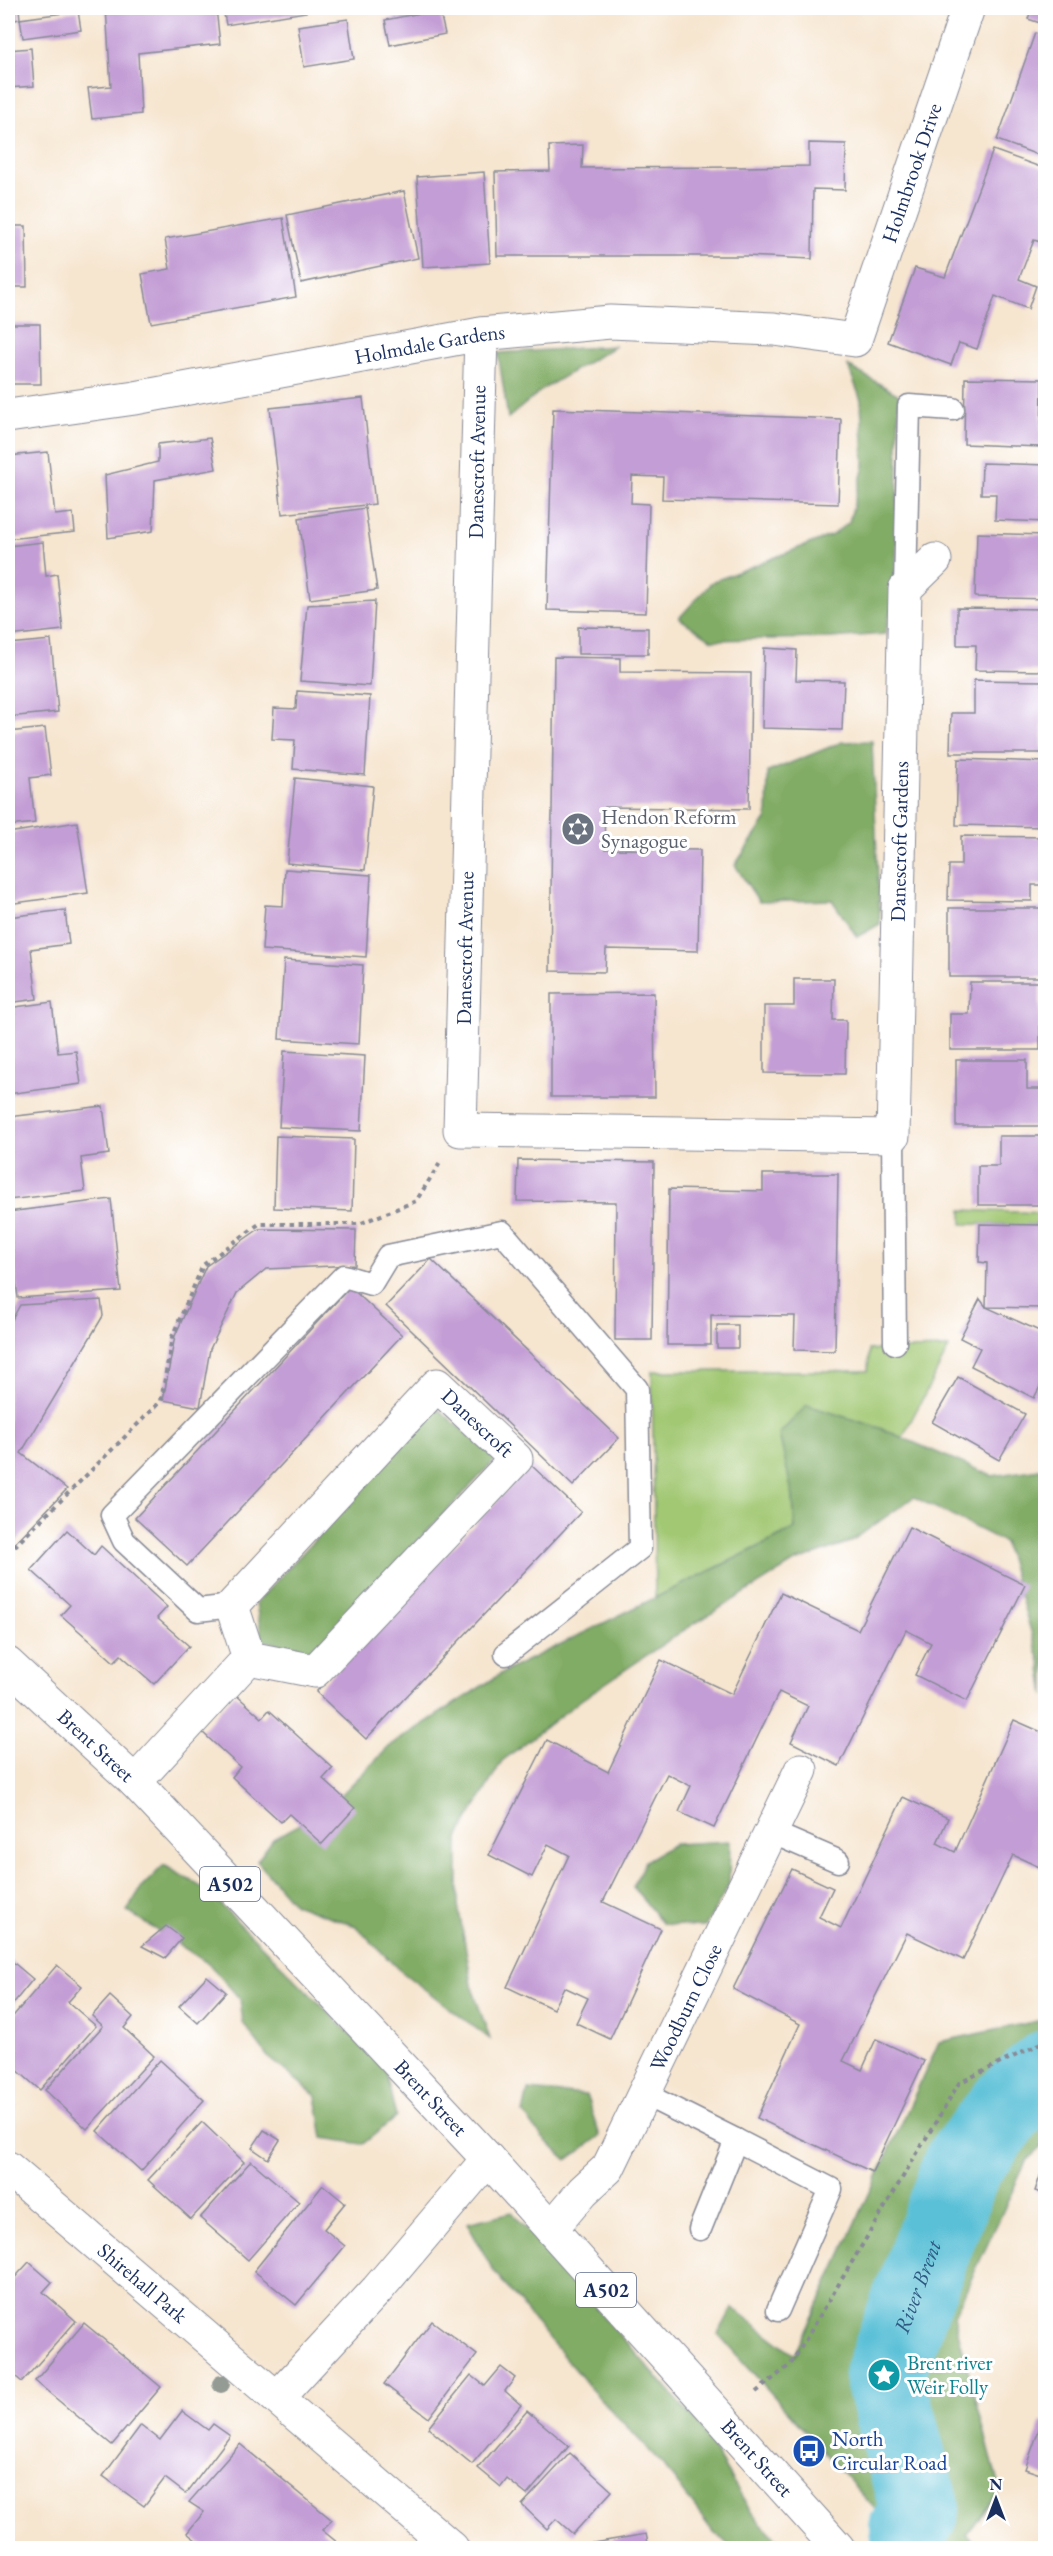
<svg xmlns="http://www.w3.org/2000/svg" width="1053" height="2556" font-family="'EB Garamond',serif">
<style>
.green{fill:#a2c873;stroke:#5e7c68;stroke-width:1.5}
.forest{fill:#81ac65;stroke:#4e6e62;stroke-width:1.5}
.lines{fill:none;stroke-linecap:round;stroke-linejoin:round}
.river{stroke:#5ac0d7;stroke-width:80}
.building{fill:#c39dd5}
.service-casing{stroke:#888a96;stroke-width:25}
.minor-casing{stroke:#888a96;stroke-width:35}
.primary-casing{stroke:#888a96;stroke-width:35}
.path{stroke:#888a96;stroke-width:4;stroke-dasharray:4.5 4.5;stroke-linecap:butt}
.service{stroke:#fff;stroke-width:22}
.minor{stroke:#fff;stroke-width:33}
.primary{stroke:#fff;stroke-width:33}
.tree{fill:#949a94}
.labels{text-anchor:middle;stroke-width:6;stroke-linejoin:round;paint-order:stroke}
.shield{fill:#fff;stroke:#5f6d8e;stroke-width:1.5}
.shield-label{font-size:20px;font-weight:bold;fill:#1b2f5e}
.street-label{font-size:21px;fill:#1b2f5e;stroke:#fff}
.worship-label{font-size:21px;fill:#5b616d;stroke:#fff;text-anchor:start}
.culture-label{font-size:21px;fill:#0d838f;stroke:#fff;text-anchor:start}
.transit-label{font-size:21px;fill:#164399;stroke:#fff;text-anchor:start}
.water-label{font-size:22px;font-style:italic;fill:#2e5a82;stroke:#fff}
</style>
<rect width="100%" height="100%" fill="#fff"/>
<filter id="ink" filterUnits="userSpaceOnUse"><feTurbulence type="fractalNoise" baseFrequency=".0167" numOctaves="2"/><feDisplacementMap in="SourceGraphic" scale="12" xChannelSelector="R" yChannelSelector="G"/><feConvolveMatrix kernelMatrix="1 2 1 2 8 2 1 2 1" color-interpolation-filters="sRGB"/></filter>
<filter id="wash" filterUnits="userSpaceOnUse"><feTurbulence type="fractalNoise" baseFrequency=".008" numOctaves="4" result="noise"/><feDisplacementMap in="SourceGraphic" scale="24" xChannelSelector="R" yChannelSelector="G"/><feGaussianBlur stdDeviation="1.35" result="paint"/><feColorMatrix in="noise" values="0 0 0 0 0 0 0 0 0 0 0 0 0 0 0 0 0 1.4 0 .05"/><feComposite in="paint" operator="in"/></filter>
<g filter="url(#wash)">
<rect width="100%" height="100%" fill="#f6e5cf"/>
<!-- green -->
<g class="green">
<path d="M962 1210 1045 1213V1225L962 1224Z"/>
<path d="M949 1348 902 1438 880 1428 793 1497 795 1529 655 1598 652 1371H868L869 1350Z"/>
</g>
<!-- forest -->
<g class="forest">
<path d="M615 346 543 389 508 418 498 353Z"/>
<path d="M848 366 899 395 896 590 885 634 831 638 712 640 679 618 712 582 832 535 849 522 864 466 861 400Z"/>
<path d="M872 741 880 924 857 937 832 900 759 902 735 865 767 818 768 772 842 742Z"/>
<path d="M807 1405 880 1428 992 1476 1045 1468V1696L1040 1661 1004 1542 914 1497 850 1542 795 1562 681 1632 581 1700 502 1761 458 1838V1905L473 1990 490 2039 398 1969 356 1926 294 1904 257 1861 273 1839 326 1810 391 1745 502 1673 795 1529 793 1497 779 1434Z"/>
<path d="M437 1408 496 1459 312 1652 262 1640 256 1603Z"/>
<path d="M730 1841 729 1885 705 1927 663 1924 633 1887 645 1861 674 1844Z"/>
<path d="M164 1865 205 1889 385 2069 396 2117 363 2144 323 2138 316 2096 267 2056 243 2023 240 1999 209 1964 127 1911 141 1888Z"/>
<path d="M1045 2014V2143L1026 2162 954 2316 1000 2491 966 2535 983 2548H910L718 2334 733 2308 795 2355 939 2042 1042 2020Z"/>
<path d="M528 2090 586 2095 600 2136 567 2160 542 2137 523 2113Z"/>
<path d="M512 2212 699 2425 753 2515 786 2548H731L713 2532 664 2466 590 2388 545 2334 493 2270 467 2223Z"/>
</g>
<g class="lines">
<!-- river -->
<path class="river" id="s1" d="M909 2529 920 2510 884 2375 963 2164 1011 2103 1046 2071"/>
</g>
<g id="blocks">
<!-- building -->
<g class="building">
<path d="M8 8H19L20 19 8 21Z"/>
<path d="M106 8H216L220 44 138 53 141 114 92 119 88 88 111 86Z"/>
<path d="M223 8H305L306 12 226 25Z"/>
<path d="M425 8H439L445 34 390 45 385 20 426 12Z"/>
<path d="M1032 8H1046V25L1028 19Z"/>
<path d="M78 11 81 30 23 38 20 19Z"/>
<path d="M348 19 354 59 304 67 298 26Z"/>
<path d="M1035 33 1046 37V158L997 140Z"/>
<path d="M31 48 34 86 8 88V50Z"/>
<path d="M809 143 846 144 845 190 813 189 812 259 745 256H497L495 172 550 171 549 146 583 145 582 168 745 167 809 166Z"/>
<path d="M993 150 1046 169V244L1034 240 1019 279 1036 286 1028 309 995 296 977 349 959 343 951 365 888 342 915 268 945 277Z"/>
<path d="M484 172 490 263 423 267 417 177Z"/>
<path d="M404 191 418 258 301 283 287 215Z"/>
<path d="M283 218 296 297 151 323 142 274 170 269 165 239Z"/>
<path d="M8 226H26L27 287H8Z"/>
<path d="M8 324H40L41 384H8Z"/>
<path d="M965 378 1042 379 1041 447 964 444Z"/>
<path d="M363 398 375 504 282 514 270 408Z"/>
<path d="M553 409 841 419 838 504 662 499 663 477 632 476 631 503 649 504 646 613 547 610Z"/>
<path d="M210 438 216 469 155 480 153 531 108 538 105 475 158 462V444Z"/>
<path d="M48 452 55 515 73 513 75 532 8 539V456Z"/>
<path d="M982 463 1046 465V522L995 520 996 494H981Z"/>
<path d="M365 508 377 590 310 599 299 518Z"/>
<path d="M977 533 1046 535V599L975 597Z"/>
<path d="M43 542 46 576 57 574 63 630 8 636V546Z"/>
<path d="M375 601 370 686 300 681 307 605Z"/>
<path d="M957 608 1046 609V671L975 670 976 645H957Z"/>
<path d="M578 627 648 628V654H578Z"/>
<path d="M51 640 58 712 8 717V644Z"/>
<path d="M764 648 797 650 796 680 844 681 842 730 762 728Z"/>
<path d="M554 657 620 658V672L751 673 749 809 605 807 604 849 700 850 698 951 606 949 605 972 550 971Z"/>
<path d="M974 680 1042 681V753H950L951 713H974Z"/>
<path d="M297 691 370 696 365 775 293 769 295 740 272 739 274 708 296 709Z"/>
<path d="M45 728 51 775 30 778 35 823 8 826V732Z"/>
<path d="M958 759 1046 762V827L956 825Z"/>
<path d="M295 778 373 786 365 870 287 863Z"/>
<path d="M77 822 88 893 8 904V833Z"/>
<path d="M961 836 1046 837V885H1032V901L948 900 949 865H961Z"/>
<path d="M285 869 371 875 366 957 262 950 265 905 283 906Z"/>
<rect x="949" y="908" width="97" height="69"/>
<path d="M65 910 69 944 31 949 37 999 8 1003V917Z"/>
<path d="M284 960 363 965 359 1044 279 1039Z"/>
<path d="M794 979H834L833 1020H846L845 1074 764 1073V1006H794Z"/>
<path d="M970 982H1040V1050H950V1014H969Z"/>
<path d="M654 993 655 1097H551V994Z"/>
<path d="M52 1002 58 1053 76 1051 81 1084 8 1094V1008Z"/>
<path d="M284 1051 365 1056 361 1131 279 1127Z"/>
<path d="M956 1060H1027V1089H1046V1126H956Z"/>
<path d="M103 1106 109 1154 81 1158 85 1191 8 1200V1117Z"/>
<path d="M276 1136 354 1139 352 1211 274 1208Z"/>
<path d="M999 1136H1046V1205H978V1166H999Z"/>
<path d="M518 1160 654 1162 652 1340H615L616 1202 517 1201Z"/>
<path d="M763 1174H838L835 1351 794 1350 795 1316 711 1315V1345H667L669 1189 763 1191Z"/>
<path d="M111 1199 121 1291 18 1298 8 1212Z"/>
<path d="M980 1224 1046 1225V1308L986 1307 987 1263 979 1262Z"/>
<path d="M259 1229 356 1230 355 1265 266 1269 237 1293 210 1349 200 1407 163 1400 175 1336 206 1266Z"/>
<path d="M431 1259 619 1438 573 1486 386 1306Z"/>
<path d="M350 1287 402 1335 187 1566 135 1518Z"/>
<path d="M980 1299 986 1307 1046 1334V1375L1034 1398 971 1366 980 1348 960 1338Z"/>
<path d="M101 1300 103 1316 21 1453 67 1489 13 1545 8 1540V1327L20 1305Z"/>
<rect x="717" y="1325" width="21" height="23"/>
<path d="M958 1377 1025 1414 999 1460 932 1422Z"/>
<path d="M531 1465 581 1512 366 1739 316 1692Z"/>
<path d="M909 1527 1025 1585 967 1701 915 1675 931 1643 906 1630 839 1766 791 1742 808 1706 779 1692 714 1828 679 1812 691 1786 667 1774 603 1902 661 1929 610 2039 576 2023 588 1998 564 1987 553 2009 507 1987 569 1855 548 1844 532 1877 489 1855 547 1740 608 1772 661 1660 732 1694 781 1593 858 1630Z"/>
<path d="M67 1530 94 1555 101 1546 167 1607 157 1618 189 1646 154 1684 121 1655 114 1662 61 1615 70 1605 31 1570Z"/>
<path d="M235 1694 262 1718 269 1710 333 1768 323 1779 355 1808 322 1844 289 1814 281 1822 232 1777 240 1767 201 1731Z"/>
<path d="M1014 1720 1046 1734 1043 1767 1046 1768V1870L1013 1855 963 1960 907 1933 843 2061 862 2070 876 2039 924 2061 872 2172 757 2118 800 2024 733 1989 792 1869 833 1888 819 1917 841 1928 903 1797 948 1818 937 1843 955 1852Z"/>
<path d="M166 1926 182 1938 165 1958 142 1946Z"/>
<path d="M8 1958 33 1979 8 2010Z"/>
<path d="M57 1965 82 1986 68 2002 96 2026 40 2090 8 2062V2022Z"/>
<path d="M207 1976 226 1992 198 2023 179 2006Z"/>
<path d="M110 1996 133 2017 124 2028 154 2056 87 2129 45 2090 103 2026 92 2016Z"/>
<path d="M160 2060 204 2100 141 2171 97 2131Z"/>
<path d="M202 2122 244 2162 191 2219 148 2180Z"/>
<path d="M264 2130 280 2140 268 2159 252 2148Z"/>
<path d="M1046 2159V2194L1035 2191Z"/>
<path d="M251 2161 299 2202 248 2260 200 2218Z"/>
<path d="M323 2185 345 2203 324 2229 345 2246 296 2305 254 2271Z"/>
<path d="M29 2262 52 2282 43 2292 76 2321 22 2382 8 2370V2285Z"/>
<path d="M432 2321 477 2355 429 2418 384 2384Z"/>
<path d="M84 2323 161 2387 112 2445 35 2381Z"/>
<path d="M501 2367 515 2378 505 2391 521 2405 472 2464 428 2428 471 2375 485 2386Z"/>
<path d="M182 2411 208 2430 213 2424 230 2436 186 2494 165 2478 144 2506 103 2476 141 2425 160 2440Z"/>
<path d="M527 2411 569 2446 527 2495 507 2479 501 2487 478 2468Z"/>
<path d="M1042 2421 1046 2422V2476L1025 2469Z"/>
<path d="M240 2444 332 2520 322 2530 344 2548H206L187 2533 204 2512 189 2502Z"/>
<path d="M570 2453 612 2491 573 2534 556 2519 547 2529 522 2505Z"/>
<path d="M646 2534 649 2548H570V2547Z"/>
</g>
</g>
</g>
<g filter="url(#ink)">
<use href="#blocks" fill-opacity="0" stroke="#888a96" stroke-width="1.5"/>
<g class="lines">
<defs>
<g id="service">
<path d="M905 589 909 406 953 409"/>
<path d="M893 1136 895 1343"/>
<path d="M232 1606 198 1610 124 1541 112 1515 344 1276 371 1284 388 1256 502 1232 637 1389 640 1548 506 1654"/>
<path d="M771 1832 838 1861"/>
<path d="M644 2094 736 2140 700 2229"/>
<path d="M736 2140 831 2189 778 2310"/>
</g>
<g id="minor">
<path id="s2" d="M481 334 460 1130 893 1136 905 589 935 560"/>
<path id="s3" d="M8 416 135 398 481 334 610 322 774 329 855 340 968 8"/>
<path id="s4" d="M135 1782 249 1658 232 1606 437 1385 516 1459 315 1671 249 1658"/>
<path id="s5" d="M8 2168 452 2548"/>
<path id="s6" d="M551 2229 583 2191 608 2168 801 1770"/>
<path d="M277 2398 377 2290 488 2159"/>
</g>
<g id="primary">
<path id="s7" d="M8 1664 135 1782 488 2159 838 2548"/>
</g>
</defs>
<!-- service casing -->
<use href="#service" class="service-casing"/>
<!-- minor casing -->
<use href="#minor" class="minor-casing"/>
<!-- primary casing -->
<use href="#primary" class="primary-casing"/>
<!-- path -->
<g class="path">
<path d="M8 1553 161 1401 172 1337 203 1265 259 1224H359L416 1201 440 1163"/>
<path d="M756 2392 791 2364 959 2083 1046 2041"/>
</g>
<!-- service -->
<use href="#service" class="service"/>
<!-- minor -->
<use href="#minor" class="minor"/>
<!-- primary -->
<use href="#primary" class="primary"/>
</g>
<!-- trees -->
<circle class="tree" cx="221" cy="2384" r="9"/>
</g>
<!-- icons -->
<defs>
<symbol id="synagogue-disc" viewBox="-11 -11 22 22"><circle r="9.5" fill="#6b7280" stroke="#fff"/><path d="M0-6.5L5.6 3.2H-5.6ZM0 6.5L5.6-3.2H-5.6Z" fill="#fff"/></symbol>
<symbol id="sight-disc" viewBox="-11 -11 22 22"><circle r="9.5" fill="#0f9aa8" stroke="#fff"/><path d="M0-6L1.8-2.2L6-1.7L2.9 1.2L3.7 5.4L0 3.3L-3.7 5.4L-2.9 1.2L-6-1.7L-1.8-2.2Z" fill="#fff"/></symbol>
<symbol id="bus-disc" viewBox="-11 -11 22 22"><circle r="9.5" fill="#1a4fb4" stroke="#fff"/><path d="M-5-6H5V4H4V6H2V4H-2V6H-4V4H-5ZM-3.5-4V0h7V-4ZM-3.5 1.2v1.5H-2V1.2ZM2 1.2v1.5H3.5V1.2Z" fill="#fff"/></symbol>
</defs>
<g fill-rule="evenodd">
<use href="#synagogue-disc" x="559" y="810" width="38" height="38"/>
<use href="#sight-disc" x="865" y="2356" width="38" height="38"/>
<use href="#bus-disc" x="790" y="2432" width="38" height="38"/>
</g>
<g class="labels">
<!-- shield labels -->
<g class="shield">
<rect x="200" y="1867" width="60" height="34" rx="4.5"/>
<rect x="576" y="2273" width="60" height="34" rx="4.5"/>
</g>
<g class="shield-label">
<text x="230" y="1891">A502</text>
<text x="606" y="2297">A502</text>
</g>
<!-- street labels -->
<g class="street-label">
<text dy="7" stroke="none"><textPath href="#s3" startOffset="1032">Holmbrook Drive</textPath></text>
<text dy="7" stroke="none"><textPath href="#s3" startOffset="428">Holmdale Gardens</textPath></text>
<text transform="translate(477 462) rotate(-89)" y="7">Danescroft Avenue</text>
<text dy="7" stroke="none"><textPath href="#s2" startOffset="1524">Danescroft Gardens</textPath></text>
<text transform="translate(465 948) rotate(-89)" y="7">Danescroft Avenue</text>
<text dy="7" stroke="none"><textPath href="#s4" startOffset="580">Danescroft</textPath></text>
<text dy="7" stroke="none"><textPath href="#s7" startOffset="120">Brent Street</textPath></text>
<text dy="7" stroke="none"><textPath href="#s6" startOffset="262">Woodburn Close</textPath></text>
<text dy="7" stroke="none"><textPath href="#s7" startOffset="606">Brent Street</textPath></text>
<text dy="7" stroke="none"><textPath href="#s5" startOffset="177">Shirehall Park</textPath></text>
<text dy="7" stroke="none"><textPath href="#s7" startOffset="1092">Brent Street</textPath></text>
</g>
<!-- worship labels -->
<g class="worship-label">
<text x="601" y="824">Hendon Reform<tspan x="601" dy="24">Synagogue</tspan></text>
</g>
<!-- culture labels -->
<g class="culture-label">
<text x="907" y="2370">Brent river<tspan x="907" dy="24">Weir Folly</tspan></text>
</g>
<!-- transit labels -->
<g class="transit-label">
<text x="832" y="2446">North<tspan x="832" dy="24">Circular Road</tspan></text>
</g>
<!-- water labels -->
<g class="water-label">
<text dy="8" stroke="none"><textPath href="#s1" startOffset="256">River Brent</textPath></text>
</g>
</g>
<!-- margin -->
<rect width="1053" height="2556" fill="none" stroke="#fff" stroke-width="30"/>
<!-- north arrow -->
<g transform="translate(996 2499)" stroke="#ffffff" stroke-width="4.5" paint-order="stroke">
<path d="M0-4.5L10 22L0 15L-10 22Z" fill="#1b2f5e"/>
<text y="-9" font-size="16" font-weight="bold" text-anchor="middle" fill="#1b2f5e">N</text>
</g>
</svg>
